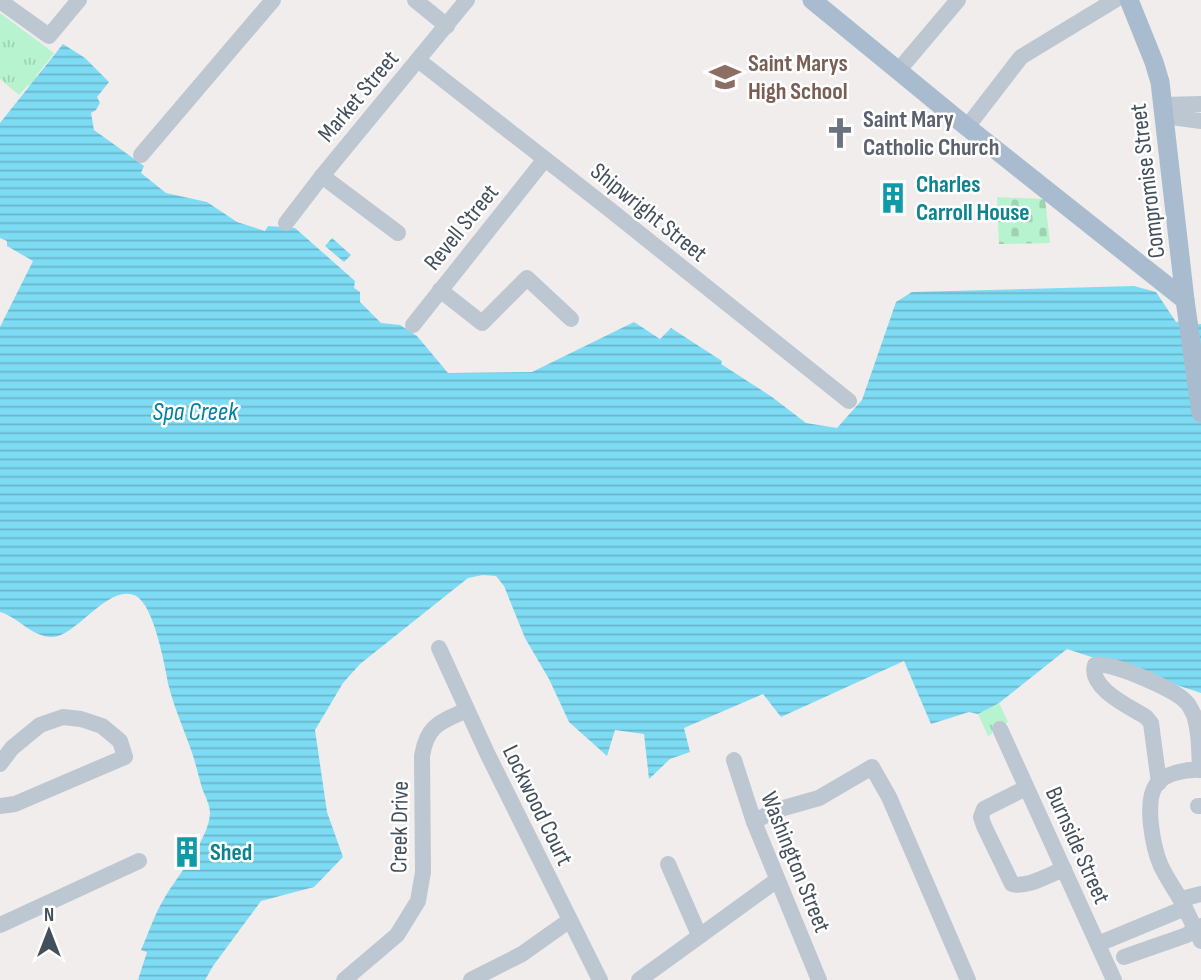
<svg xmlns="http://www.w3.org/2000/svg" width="1201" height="980" font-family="'Sofia Sans Condensed',sans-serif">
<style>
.cemetery{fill:url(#cemetery-stones)}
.park{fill:url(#park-tufts)}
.water{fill:url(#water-rules)}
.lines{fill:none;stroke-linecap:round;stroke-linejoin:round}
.minor{stroke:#bcc7d1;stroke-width:16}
.major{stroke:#a9bccf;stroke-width:19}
.labels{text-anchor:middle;stroke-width:5;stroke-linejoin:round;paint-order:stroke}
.education-label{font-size:24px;font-weight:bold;fill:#785e54;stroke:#fff;text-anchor:start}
.street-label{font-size:24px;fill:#43505c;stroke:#fff}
.worship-label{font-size:24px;font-weight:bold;fill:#5b616d;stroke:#fff;text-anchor:start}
.culture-label{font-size:24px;font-weight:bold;fill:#0d838f;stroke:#fff;text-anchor:start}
.water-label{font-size:26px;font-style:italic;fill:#027fa3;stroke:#fff}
</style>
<defs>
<pattern id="cemetery-stones" width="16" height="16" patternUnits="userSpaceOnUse" patternTransform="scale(1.75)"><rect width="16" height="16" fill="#b6f3ce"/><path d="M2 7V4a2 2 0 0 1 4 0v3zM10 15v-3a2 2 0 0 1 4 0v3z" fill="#9ed2b3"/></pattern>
<pattern id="park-tufts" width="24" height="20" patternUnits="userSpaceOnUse" patternTransform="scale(1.75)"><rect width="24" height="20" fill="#b6f3ce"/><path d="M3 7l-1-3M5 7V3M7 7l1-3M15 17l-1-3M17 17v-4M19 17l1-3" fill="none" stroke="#9ed2b3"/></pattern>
<pattern id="water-rules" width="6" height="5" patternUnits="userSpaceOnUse" patternTransform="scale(1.75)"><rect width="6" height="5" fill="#7edbf4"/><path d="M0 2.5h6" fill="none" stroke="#69b4c9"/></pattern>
</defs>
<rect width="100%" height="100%" fill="#f0edec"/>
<!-- cemetery -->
<path class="cemetery" d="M997 197 1045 199 1050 243 999 244Z"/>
<!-- park -->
<g class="park">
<path d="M0 13 54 53 36 76 40 80 34 89 28 85 19 95 0 79Z"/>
<path d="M999 703 1008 722 992 731V734L988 736 978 714Z"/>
</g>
<!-- water -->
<g class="water">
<path d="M63 44 85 58 109 82 97 97 100 103 96 110 91 113 94 130 144 166 141 173 166 193 207 202 237 222 265 231 268 226 295 228 355 281 354 288 360 292V302L381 323 400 325 417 336 448 373 532 372 634 322 660 339 671 328 722 361 721 364 772 397 806 423 837 428 862 400 896 302 912 292 1134 286 1156 292 1176 322 1197 320 1198 324H1201V693L1067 649 999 703 978 714 969 712 931 724 904 661 781 717 763 694 684 728 690 752 670 759 649 779 644 734 615 730 607 756 569 722 549 679 525 638 504 586 496 576 483 575 468 578 360 664 343 683 315 730 327 812 343 857 314 887 261 901 213 966 205 980H138L147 952 141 950C149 932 155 913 165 897 179 874 209 839 210 813 210 805 205 796 202 788 198 774 195 760 190 747 183 727 174 707 169 687 165 667 154 602 134 595 107 585 77 636 52 637 32 637 18 617 0 612V327L33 261 7 246V241L0 238V123Z"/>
<path d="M332 238 351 255 344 262 325 246Z"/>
</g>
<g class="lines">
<!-- minor -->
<g class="minor">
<path d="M415 0 447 26"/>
<path d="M0 1 49 36 79 0"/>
<path d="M418 60 609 209 849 401"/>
<path d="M898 71 958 0"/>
<path d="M1162 105 1201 104"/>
<path d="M1164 116 1201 121"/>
<path d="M967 127 1021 57 1115 0"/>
<path d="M141 155 273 0"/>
<path d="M322 176 398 233"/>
<path d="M286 223 322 176 467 0"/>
<path d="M440 290 482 323 527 278 571 319"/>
<path d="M413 325 545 159"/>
<path d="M439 648 487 753 600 980"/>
<path d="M1000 729 1114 980"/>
<path d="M734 760 754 822 819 980"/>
<path d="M0 764 12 748 40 725 63 717 81 719 102 726 120 741 125 757 15 804 0 806"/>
<path d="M1159 783 1151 723 1146 717C1130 707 1088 688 1095 665 1110 661 1174 689 1185 701 1189 704 1192 711 1194 715 1200 732 1199 752 1200 770"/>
<path d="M1026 788 984 809 981 817 984 826 1012 884C1028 888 1048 875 1064 869"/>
<path d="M1198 806H1201"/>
<path d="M754 822 773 811 819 798 872 767 889 797 968 980"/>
<path d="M668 864 699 935"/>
<path d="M1201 894 1185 898 1183 904 1201 941"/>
<path d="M1183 904C1176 891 1167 879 1161 866 1153 848 1144 802 1156 785 1164 773 1187 769 1201 770"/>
<path d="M0 925 139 861"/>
<path d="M1098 944 1185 908"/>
<path d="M1124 957 1187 935 1194 929 1201 926"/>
<path d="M344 980 397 935 418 901 423 872 422 756C427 725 440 722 467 710"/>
<path d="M471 980 522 954 570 920"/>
<path d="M639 980 777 880"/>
</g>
<!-- major -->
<g class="major">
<path d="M812 0 967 127 1185 300"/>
<path d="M1129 0 1154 62 1160 82 1185 300 1201 413"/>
</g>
</g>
<!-- icons -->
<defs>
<symbol id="school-bare" viewBox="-9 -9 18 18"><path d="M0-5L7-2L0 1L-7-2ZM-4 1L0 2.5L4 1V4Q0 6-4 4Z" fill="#8d6e63" stroke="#fff" stroke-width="2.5" paint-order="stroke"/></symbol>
<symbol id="church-bare" viewBox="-9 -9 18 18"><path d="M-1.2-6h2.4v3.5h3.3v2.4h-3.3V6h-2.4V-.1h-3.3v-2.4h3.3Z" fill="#6b7280" stroke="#fff" stroke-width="2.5" paint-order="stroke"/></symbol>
<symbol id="building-bare" viewBox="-9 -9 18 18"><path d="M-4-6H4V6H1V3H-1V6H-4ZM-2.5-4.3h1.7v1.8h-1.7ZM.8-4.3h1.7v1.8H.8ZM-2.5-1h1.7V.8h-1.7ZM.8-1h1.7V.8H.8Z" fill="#0f9aa8" stroke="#fff" stroke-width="2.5" paint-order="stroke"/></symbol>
</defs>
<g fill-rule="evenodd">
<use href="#school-bare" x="703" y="55" width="44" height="44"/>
<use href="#church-bare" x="818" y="111" width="44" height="44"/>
<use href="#building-bare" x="871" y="176" width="44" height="44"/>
<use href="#building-bare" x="165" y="830" width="44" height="44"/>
</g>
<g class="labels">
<!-- education labels -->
<g class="education-label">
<text x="748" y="71">Saint Marys<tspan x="748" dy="28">High School</tspan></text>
</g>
<!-- street labels -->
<g class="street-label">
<text transform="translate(358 96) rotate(-50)" y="8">Market Street</text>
<text transform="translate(1147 181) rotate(-97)" y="8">Compromise Street</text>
<text transform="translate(649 212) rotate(39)" y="8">Shipwright Street</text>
<text transform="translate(461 227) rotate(-51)" y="8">Revell Street</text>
<text transform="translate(538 805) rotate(64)" y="8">Lockwood Court</text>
<text transform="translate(399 827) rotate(-89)" y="8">Creek Drive</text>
<text transform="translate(1078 845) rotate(66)" y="8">Burnside Street</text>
<text transform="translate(796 862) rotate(68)" y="8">Washington Street</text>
</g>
<!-- worship labels -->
<g class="worship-label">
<text x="863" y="127">Saint Mary<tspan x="863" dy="28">Catholic Church</tspan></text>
</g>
<!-- culture labels -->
<g class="culture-label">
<text x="916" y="192">Charles<tspan x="916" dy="28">Carroll House</tspan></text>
<text x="210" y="860">Shed</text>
</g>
<!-- water labels -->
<g class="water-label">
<text x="195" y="420">Spa Creek</text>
</g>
</g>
<!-- north arrow -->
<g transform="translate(49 931)" stroke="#ffffff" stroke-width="5" paint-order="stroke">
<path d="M0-5L12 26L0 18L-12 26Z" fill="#43505c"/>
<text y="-10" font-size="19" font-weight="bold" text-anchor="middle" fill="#43505c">N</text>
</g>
</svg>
